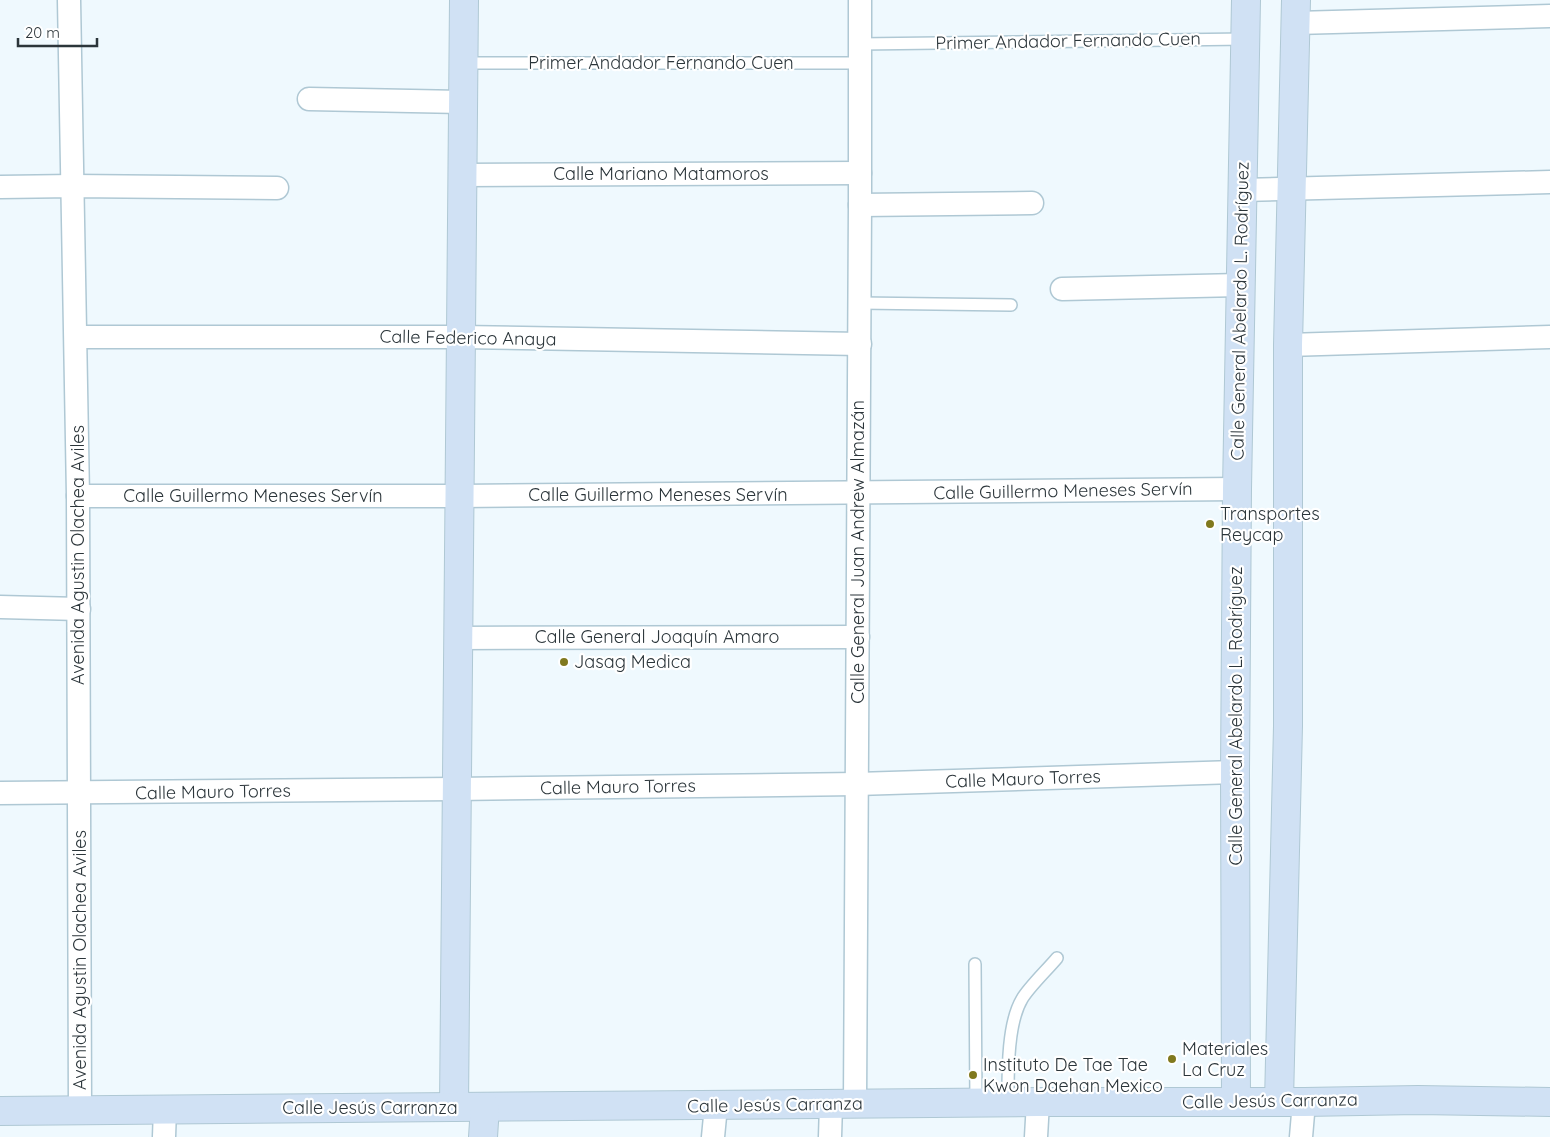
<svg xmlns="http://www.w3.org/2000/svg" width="1550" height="1137" font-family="Quicksand,sans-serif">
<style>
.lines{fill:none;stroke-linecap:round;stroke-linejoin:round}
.lane-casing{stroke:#afc8d4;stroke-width:14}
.street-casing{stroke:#afc8d4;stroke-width:25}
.secondary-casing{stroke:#afc8d4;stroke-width:30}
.lane{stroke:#fff;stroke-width:11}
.street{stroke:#fff;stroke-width:22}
.secondary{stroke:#d0e1f4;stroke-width:28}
.poi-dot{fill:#80791e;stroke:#fff;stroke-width:2}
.labels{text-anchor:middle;stroke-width:4.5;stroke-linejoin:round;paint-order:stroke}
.street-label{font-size:18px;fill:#2b353a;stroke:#fff}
.poi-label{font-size:18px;fill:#2b353a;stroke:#fff;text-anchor:start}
</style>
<rect width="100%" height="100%" fill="#eff9fe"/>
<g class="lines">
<defs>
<g id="lane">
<path d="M860 44 1246 39"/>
<path d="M464 63H860"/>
<path d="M860 303 1011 305"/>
<path d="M975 964 976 1103"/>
<path d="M1008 1103C1008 1074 1007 1024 1022 999 1029 987 1047 970 1057 958"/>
</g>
<g id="street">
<path d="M69 0 78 496 80 1110"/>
<path d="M1296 23 1550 16"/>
<path d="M309 99 462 102"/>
<path d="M462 175 860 173"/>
<path d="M0 187 73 186 277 188"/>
<path d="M1242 190 1550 182"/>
<path d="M860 205 1032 203"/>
<path d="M1062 289 1240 285"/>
<path d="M76 337H461L860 344"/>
<path d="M1288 345 1550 337"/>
<path d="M78 496H459L1237 489"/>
<path d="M0 607 79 609"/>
<path d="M457 638 858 637"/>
<path d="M0 793 455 789 857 784 1235 772"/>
<path d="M855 1104 860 205V0"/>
<path d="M164 1137 165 1109"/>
<path d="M713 1137 716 1106"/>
<path d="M830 1137 831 1105"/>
<path d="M1036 1137 1038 1102"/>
<path d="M1301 1137 1304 1102"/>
</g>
<g id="secondary">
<path d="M1279 1101 1288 726V345L1296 0"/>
<path d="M1236 1102 1235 772 1237 489 1246 0"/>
<path d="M454 1107 464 0"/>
<path d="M0 1111 1038 1102H1304L1418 1100 1550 1102"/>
<path d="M483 1137 485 1107"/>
</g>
</defs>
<!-- lane casing -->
<use href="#lane" class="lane-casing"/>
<!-- street casing -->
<use href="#street" class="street-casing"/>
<!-- secondary casing -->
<use href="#secondary" class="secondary-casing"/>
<!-- lane -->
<use href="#lane" class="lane"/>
<!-- street -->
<use href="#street" class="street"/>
<!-- secondary -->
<use href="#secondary" class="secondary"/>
</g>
<!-- markers -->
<g class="poi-dot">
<circle cx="1210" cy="524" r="5"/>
<circle cx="564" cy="662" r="5"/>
<circle cx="1172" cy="1059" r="5"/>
<circle cx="973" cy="1075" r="5"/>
</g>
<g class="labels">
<!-- street labels -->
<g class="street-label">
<text transform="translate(1068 41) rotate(-1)" y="6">Primer Andador Fernando Cuen</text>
<text x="661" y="69">Primer Andador Fernando Cuen</text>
<text x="661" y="180">Calle Mariano Matamoros</text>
<text transform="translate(1240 311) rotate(-89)" y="6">Calle General Abelardo L. Rodríguez</text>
<text transform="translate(468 338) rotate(1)" y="6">Calle Federico Anaya</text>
<text transform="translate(1063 491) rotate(-1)" y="6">Calle Guillermo Meneses Servín</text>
<text x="658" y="501">Calle Guillermo Meneses Servín</text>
<text x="253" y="502">Calle Guillermo Meneses Servín</text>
<text transform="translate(858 552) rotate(-90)" y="6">Calle General Juan Andrew Almazán</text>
<text transform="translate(78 555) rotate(-90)" y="6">Avenida Agustin Olachea Aviles</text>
<text x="657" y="643">Calle General Joaquín Amaro</text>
<text transform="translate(1236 716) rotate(-90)" y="6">Calle General Abelardo L. Rodríguez</text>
<text transform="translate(1023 779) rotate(-2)" y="6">Calle Mauro Torres</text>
<text transform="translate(618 787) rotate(-1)" y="6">Calle Mauro Torres</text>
<text transform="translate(213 792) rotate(-1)" y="6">Calle Mauro Torres</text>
<text transform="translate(80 960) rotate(-90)" y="6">Avenida Agustin Olachea Aviles</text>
<text transform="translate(1270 1101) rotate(-1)" y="6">Calle Jesús Carranza</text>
<text transform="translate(775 1105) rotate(-1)" y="6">Calle Jesús Carranza</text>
<text x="370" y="1114">Calle Jesús Carranza</text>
</g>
<!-- poi labels -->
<g class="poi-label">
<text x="1220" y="520">Transportes<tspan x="1220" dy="21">Reycap</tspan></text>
<text x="574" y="668">Jasag Medica</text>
<text x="1182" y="1055">Materiales<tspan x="1182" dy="21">La Cruz</tspan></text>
<text x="983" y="1071">Instituto De Tae Tae<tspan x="983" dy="21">Kwon Daehan Mexico</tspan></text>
</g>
</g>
<!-- scale -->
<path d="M18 38v8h79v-8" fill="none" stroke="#2b353a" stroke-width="2.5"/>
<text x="25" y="38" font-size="15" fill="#2b353a" stroke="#ffffff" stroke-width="4" paint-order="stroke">20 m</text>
</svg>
